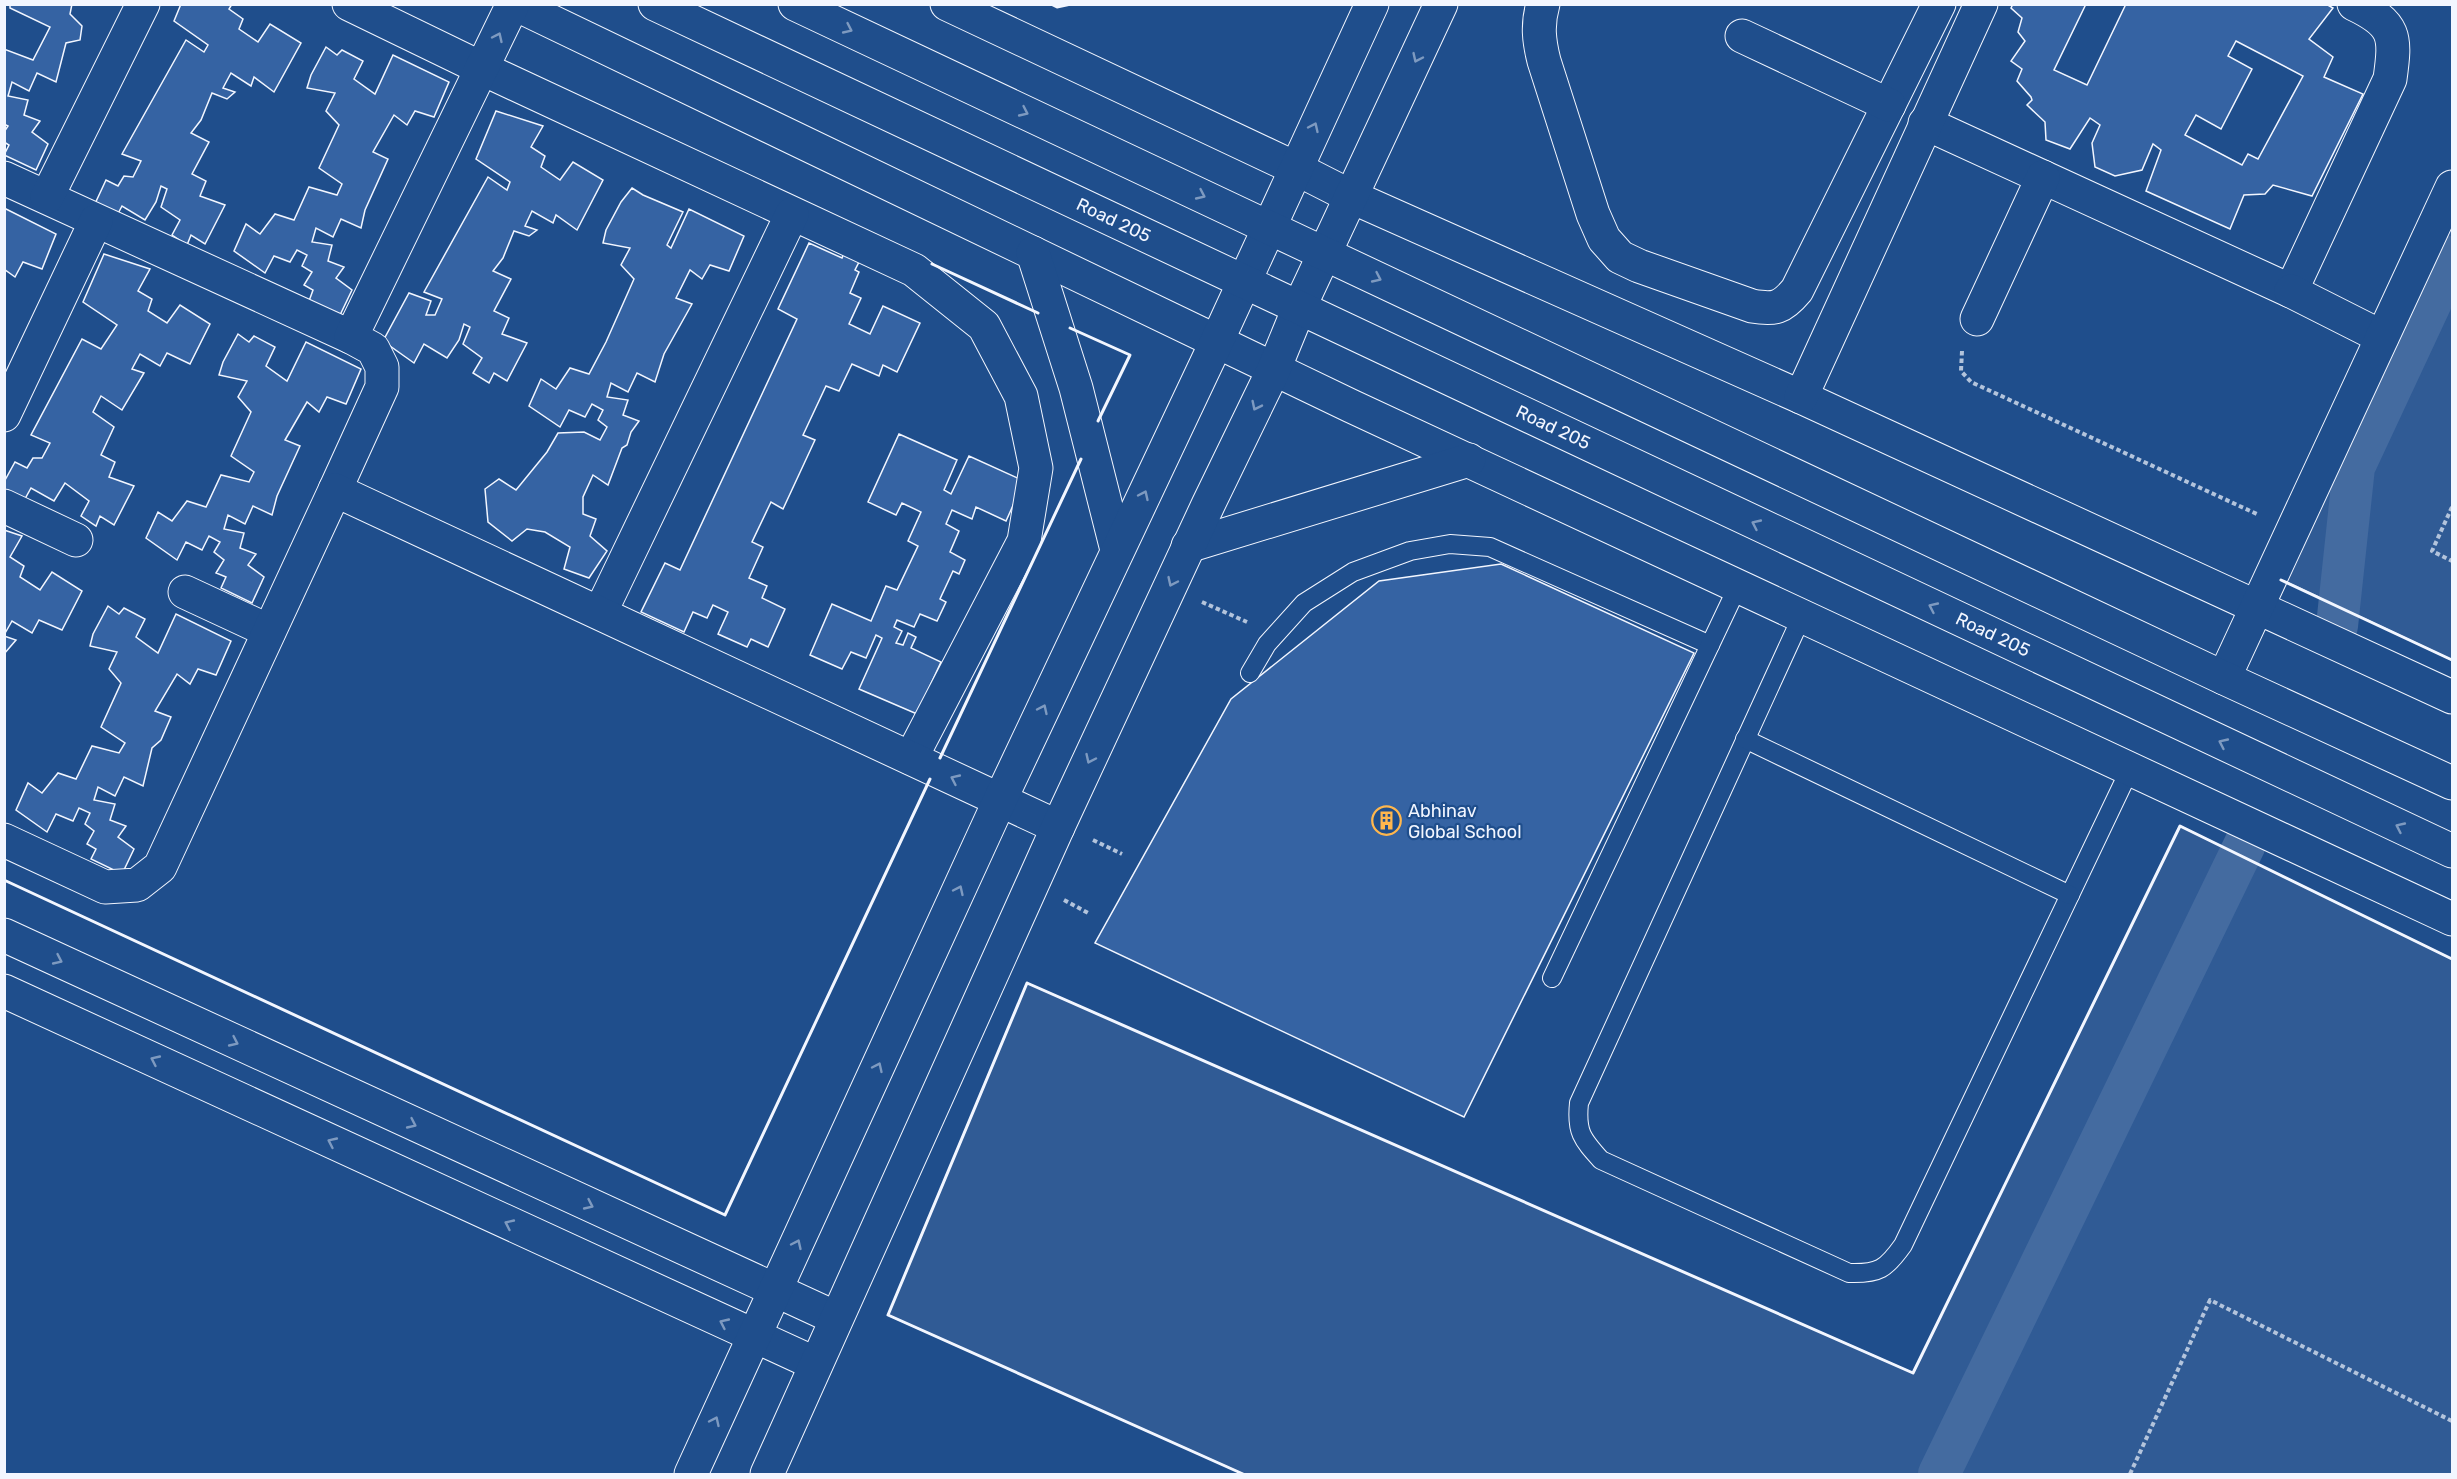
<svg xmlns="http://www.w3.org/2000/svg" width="2457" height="1479" font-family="Rubik,sans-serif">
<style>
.built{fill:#305b95;stroke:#a8bbd7;stroke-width:1.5}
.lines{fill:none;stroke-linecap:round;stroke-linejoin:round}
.canal{stroke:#446ba0;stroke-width:42}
.building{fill:#3563a3;stroke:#f2f6ff;stroke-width:1.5;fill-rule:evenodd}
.lane-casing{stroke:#f2f6ff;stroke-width:20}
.street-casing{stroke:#f2f6ff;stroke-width:35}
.secondary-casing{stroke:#f2f6ff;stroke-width:35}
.path{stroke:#b3c4dc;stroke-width:4;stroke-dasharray:4.5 3;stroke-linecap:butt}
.lane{stroke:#1f4e8c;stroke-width:18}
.street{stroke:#1f4e8c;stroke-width:33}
.secondary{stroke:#1f4e8c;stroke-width:33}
.wall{stroke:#f2f6ff;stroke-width:3}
.oneway{stroke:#7e9ac0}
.labels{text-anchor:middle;stroke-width:4.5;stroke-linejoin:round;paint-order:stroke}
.street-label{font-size:18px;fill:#f2f6ff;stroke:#1f4e8c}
.poi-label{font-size:18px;fill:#f2f6ff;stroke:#1f4e8c;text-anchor:start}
</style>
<rect width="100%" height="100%" fill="#1f4e8c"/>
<!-- built -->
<g class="built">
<path d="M2452 189V660L2270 574Z"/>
<path d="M2180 826 2452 959V1474H1243L888 1315 1027 983 1913 1373Z"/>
</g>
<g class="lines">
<!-- canal -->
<g class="canal">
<path d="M2337 626 2354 467 2452 257"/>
<path d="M1939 1474 2245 844"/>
</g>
</g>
<!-- building -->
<g class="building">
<path d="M10 4H72L70 14 82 26 80 40 66 43 56 82 37 73 29 91 12 82 8 96 28 100 24 115 40 121 32 132 48 144 36 170 4 155 9 145 4 142V132L8 126 4 124V49L33 60 50 27 10 8Z"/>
<path d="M181 4H232L229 9 243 19 239 29 258 42 270 24 301 43 274 92 254 77 251 86 231 73 223 88 235 92 227 99 212 93 201 120 191 133 209 142 192 174 206 181 200 196 225 205 205 244 191 235 187 245 172 235 180 220 161 207 167 189 161 186 156 202 145 220 122 206 112 225 93 208 106 180 118 186 124 176 133 177 141 161 122 154 186 40 204 52 208 45 174 21Z"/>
<path d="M2013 4H2086L2054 70 2087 85 2126 4H2326L2333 8 2309 39 2333 57 2324 77 2363 94 2312 196 2273 185 2265 194 2244 195 2230 229 2146 191 2161 150 2153 144 2142 170 2115 176 2095 167 2092 143 2100 125 2090 118 2070 149 2046 140 2045 122 2027 105 2032 100 2031 97 2017 81 2022 69 2011 61 2025 41 2018 32 2022 18 2011 8ZM2236 41 2303 76 2258 159 2248 154 2242 165 2185 135 2196 115 2221 129 2252 69 2228 56Z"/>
<path d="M326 47 337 55 342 50 363 61 354 79 375 94 393 55 449 82 434 117 415 111 407 125 394 115 373 152 388 159 365 210 361 228 341 219 333 237 316 228 312 242 332 245 328 261 344 267 336 278 352 290 340 315 309 301 313 290 304 285 312 272 302 266 307 255 297 250 290 262 274 256 265 273 234 251 246 224 260 234 275 214 294 220 309 187 337 195 342 184 319 168 339 125 326 111 335 93 307 88 311 75Z"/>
<path d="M496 111 543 126 531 147 545 156 541 167 560 180 573 162 603 180 577 230 556 215 553 223 532 211 525 226 537 230 529 236 514 231 503 258 493 271 511 279 494 311 509 318 502 334 527 343 507 381 494 373 489 383 473 373 482 358 463 344 470 327 464 324 459 340 447 358 424 344 414 363 383 341 409 293 431 301 426 315H435L442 299 424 292 488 177 507 190 510 182 476 159Z"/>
<path d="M632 188 643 195 683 212 667 245 671 248 689 209 744 236 729 271 710 265 702 279 690 270 676 298 692 304 664 354 655 382 637 373 628 392 611 383 607 397 628 400 623 415 639 421 631 432 627 445 622 448 608 485 593 475 583 497V514L596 519 590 536 607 551 589 578 564 569 570 547 545 532 527 529 512 541 488 522 485 489 499 479 516 490 547 452 558 433 584 432 600 440 607 427 598 420 603 410 592 404 585 417 569 410 560 427 529 406 541 379 556 389 570 368 589 374 606 342 634 279 621 265 630 248 603 243 606 230 621 202Z"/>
<path d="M4 208 56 234 42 269 23 262 15 277 4 269Z"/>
<path d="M809 243 842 258 844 253 860 260 855 270 859 272 850 293 861 298 849 324 870 334 883 306 920 323 897 372 883 365 879 376 852 364 839 391 826 386 803 435 815 440 783 509 771 502 752 542 763 547 749 578 767 586 762 598 785 609 768 647 751 639 747 647 718 634 728 612 713 605 707 618 693 612 684 632 641 612 665 563 680 570 797 319 778 309Z"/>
<path d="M104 254 150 269 138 291 152 299 148 311 167 323 180 305 210 324 190 364 167 353 160 366 140 354 132 369 144 373 122 410 101 396 93 412 114 427 101 455 115 462 109 477 134 486 114 525 100 516 96 526 81 516 89 501 65 483 54 501 31 488 21 506 4 491V482L15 462 27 468 33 458H42L50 443 31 435 82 339 101 349 117 325 83 302Z"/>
<path d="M238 334 249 342 254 336 275 347 266 366 287 381 306 342 361 369 346 404 327 397 319 412 307 402 285 440 300 446 277 496 272 515 253 506 245 524 228 515 224 529 244 533 240 548 256 554 248 565 264 577 252 603 221 588 226 577 216 573 224 560 214 552 220 542 209 536 202 550 186 542 177 560 146 538 158 512 172 521 187 501 206 507 221 475 249 482 254 472 231 456 251 412 238 397 247 381 219 375 223 362Z"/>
<path d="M899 434 957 460 944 490 951 494 969 456 1024 481 1006 521 976 507 972 519 952 510 946 524 959 531 950 552 965 560 959 574 953 571 940 599 946 602 937 621 920 614 914 627 897 620 894 627 902 631 896 643 903 645 908 633 916 637 911 648 941 662 917 714 859 689 882 638 876 635 866 658 851 652 842 669 810 655 832 604 871 621 886 586 897 590 918 546 908 541 921 512 902 503 896 515 868 502Z"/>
<path d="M4 530 22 536 10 557 24 566 20 577 40 590 52 572 82 591 62 630 39 620 32 633 12 621 4 635Z"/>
<path d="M1501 564 1694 653 1464 1117 1095 943 1231 699 1379 581Z"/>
<path d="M108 606 119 614 124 608 145 619 136 637 158 653 176 614 231 641 216 675 198 669 190 684 177 674 155 711 171 717 161 740 152 748 143 786 124 777 115 796 98 787 94 800 115 804 110 820 126 826 118 837 134 849 122 874 91 859 96 849 87 844 94 831 85 824 90 813 79 808 73 821 56 814 47 832 16 810 28 783 42 793 58 773 76 779 92 746 119 753 125 743 101 727 121 683 109 669 117 652 90 646 93 634Z"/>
<path d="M4 636 16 640 4 654Z"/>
</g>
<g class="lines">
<defs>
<g id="lane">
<path d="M1802 616 1579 1103C1576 1132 1582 1139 1601 1160L1849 1273C1879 1274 1886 1269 1903 1245L2130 769"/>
<path d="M1250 673 1267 644 1304 603 1353 572 1410 551 1450 544 1490 547 1710 645"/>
<path d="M1745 739 2070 895"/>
<path d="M1552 978 1738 586"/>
</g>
<g id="street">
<path d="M349 4 483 69 914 270 984 326 1021 396 1036 468 1024 541 911 758"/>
<path d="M515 4 1351 406 2452 919"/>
<path d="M947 4 1295 168 1352 197 1801 397 2452 697"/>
<path d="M1543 4C1537 25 1539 41 1544 61L1593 214 1604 239 1620 257 1639 266 1752 306C1775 310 1782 308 1797 290L1939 4"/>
<path d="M1742 36 1889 105"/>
<path d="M1925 123 2291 291 2390 79C2396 36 2396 24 2354 4"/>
<path d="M4 178 351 337"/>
<path d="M47 197 143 4"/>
<path d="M1033 253 1076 388 1117 550"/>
<path d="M2291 291 2382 337"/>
<path d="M1977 319 2043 177"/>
<path d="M1801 397 1981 4"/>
<path d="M4 415 96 221"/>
<path d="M335 490 382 387V367L373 349 351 337 513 4"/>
<path d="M4 506 76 540"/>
<path d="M1188 546 1469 460"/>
<path d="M185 592 269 631"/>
<path d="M600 613 792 214"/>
<path d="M2224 678 2452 187"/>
<path d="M4 840 105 887 137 885 160 867 335 490 1058 827"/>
<path d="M4 935 836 1318"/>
<path d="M4 991 816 1364"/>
<path d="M691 1474 1000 800 1217 341 1372 4"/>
<path d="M767 1474 1058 827 1208 505 1274 369 1299 308 1441 4"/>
</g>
<g id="secondary">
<path id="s1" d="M655 4 2452 851"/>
<path d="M795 4 2224 678 2452 783"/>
</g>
</defs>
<!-- lane casing -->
<use href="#lane" class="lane-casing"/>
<!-- street casing -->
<use href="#street" class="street-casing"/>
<!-- secondary casing -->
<use href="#secondary" class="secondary-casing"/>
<!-- path -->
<g class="path">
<path d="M1962 351 1961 371 1971 382 2259 515"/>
<path d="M2452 507 2432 551 2452 561"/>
<path d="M1202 602 1247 622"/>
<path d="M1093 840 1122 854"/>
<path d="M1064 900 1090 914"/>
<path d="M2130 1474 2210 1300 2452 1421"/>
</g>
<!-- lane -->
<use href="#lane" class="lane"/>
<!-- street -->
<use href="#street" class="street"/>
<!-- secondary -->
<use href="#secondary" class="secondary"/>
<!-- wall -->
<g class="wall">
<path d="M1051 4 1057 7 1071 4"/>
<path d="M932 264 1038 313"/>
<path d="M1070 328 1130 355 1098 421"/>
<path d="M2281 580 2452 660"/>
<path d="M940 758 1081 459"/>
<path d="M4 880 725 1215 930 779"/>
<path d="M1243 1474 888 1315 1027 983 1913 1373 2180 826 2452 959"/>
</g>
</g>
<!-- one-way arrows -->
<defs><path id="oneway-chevron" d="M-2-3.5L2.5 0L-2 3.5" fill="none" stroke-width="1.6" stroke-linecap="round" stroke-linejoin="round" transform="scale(1.5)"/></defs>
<g class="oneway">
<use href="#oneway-chevron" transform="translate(848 29) rotate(25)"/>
<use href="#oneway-chevron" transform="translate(498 37) rotate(-65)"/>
<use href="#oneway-chevron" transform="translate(1417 58) rotate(115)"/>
<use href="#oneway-chevron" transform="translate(1024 112) rotate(25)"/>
<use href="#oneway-chevron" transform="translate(1314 127) rotate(-65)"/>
<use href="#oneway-chevron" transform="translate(1201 195) rotate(25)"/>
<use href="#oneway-chevron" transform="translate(1377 278) rotate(25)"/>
<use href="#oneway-chevron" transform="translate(1256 406) rotate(116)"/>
<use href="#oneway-chevron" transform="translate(1144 495) rotate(-65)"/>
<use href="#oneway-chevron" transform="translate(1756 524) rotate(-155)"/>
<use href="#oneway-chevron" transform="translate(1172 582) rotate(115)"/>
<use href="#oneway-chevron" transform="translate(1933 607) rotate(-155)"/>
<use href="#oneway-chevron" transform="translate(1043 709) rotate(-65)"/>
<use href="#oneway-chevron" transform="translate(2223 743) rotate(-155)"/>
<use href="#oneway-chevron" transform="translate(1090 759) rotate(115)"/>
<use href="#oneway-chevron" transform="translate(955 779) rotate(-155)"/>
<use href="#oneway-chevron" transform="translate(2400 827) rotate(-155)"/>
<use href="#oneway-chevron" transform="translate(959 890) rotate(-65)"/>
<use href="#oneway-chevron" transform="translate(58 960) rotate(25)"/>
<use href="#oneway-chevron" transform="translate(234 1042) rotate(25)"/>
<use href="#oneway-chevron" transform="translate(155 1060) rotate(-155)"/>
<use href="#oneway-chevron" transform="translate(878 1067) rotate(-65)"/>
<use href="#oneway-chevron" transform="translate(412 1124) rotate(25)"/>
<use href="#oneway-chevron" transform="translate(332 1142) rotate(-155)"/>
<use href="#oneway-chevron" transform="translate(589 1205) rotate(25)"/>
<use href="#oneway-chevron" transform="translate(509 1224) rotate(-155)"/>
<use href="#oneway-chevron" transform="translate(797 1244) rotate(-65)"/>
<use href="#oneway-chevron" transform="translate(724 1323) rotate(-155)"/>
<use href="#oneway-chevron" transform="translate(715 1421) rotate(-65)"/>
</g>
<!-- icons -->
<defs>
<symbol id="building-ring" viewBox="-11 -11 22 22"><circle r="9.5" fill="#1f4e8c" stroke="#ffb74d" stroke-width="1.5"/><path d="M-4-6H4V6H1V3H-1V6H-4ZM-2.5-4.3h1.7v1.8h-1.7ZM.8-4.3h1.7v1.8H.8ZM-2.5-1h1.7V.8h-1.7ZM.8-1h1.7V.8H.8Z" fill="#ffb74d"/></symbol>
</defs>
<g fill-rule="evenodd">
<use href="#building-ring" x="1370" y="804" width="33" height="33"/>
</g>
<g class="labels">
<!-- street labels -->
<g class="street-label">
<text dy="6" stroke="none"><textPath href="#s1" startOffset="507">Road 205</textPath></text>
<text dy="6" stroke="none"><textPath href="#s1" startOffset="993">Road 205</textPath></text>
<text dy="6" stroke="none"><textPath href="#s1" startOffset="1479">Road 205</textPath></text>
</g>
<!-- poi labels -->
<g class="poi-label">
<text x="1408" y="817">Abhinav<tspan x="1408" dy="21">Global School</tspan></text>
</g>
</g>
<!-- border -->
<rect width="2457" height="1479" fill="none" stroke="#f2f6ff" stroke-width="12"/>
</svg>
